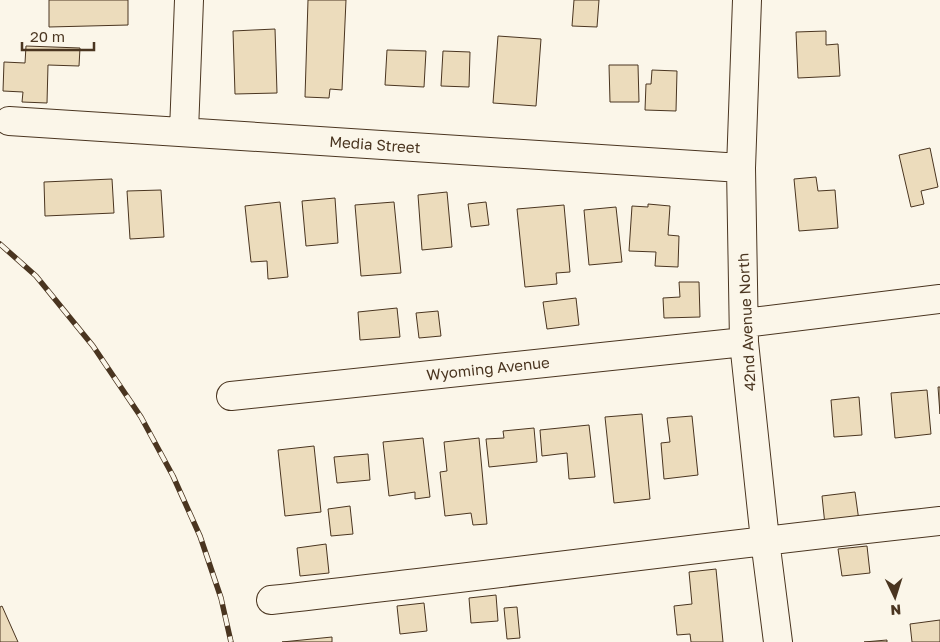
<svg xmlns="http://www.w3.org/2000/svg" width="940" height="642" font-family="'Golos Text',sans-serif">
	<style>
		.building { fill: #ecdcbc; stroke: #4a3520 }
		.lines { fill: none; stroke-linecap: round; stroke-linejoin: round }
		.minor-casing { stroke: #4a3520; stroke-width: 30 }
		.minor { stroke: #fbf6e9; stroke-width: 28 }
		.rail-casing { stroke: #4a3520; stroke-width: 5.5 }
		.rail { stroke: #fbf6e9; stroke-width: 4; stroke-dasharray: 11; stroke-linecap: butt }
		.labels { text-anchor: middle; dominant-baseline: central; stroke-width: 4; stroke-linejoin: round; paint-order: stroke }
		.street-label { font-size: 15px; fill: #4a3520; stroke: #fbf6e9 }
	</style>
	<rect width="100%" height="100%" fill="#fbf6e9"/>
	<path class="building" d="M49 0H128V25L49 27Z
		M308 0H346L342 90 330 89 329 98 305 97Z
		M574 0H599L597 27 572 26Z
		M275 29 277 93 235 94 233 31Z
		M826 31V45L838 44 840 76 798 78 796 32Z
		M498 36 541 39 536 106 493 103Z
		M26 46 80 48 79 66 48 65 47 103 22 102 23 92 3 91 4 62 25 63Z
		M387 50 426 51 424 87 385 85Z
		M443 51 470 52 469 87 441 86Z
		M609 65H638L639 102H610Z
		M652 70 677 71 676 111 645 110 646 84H651Z
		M930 148 938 187 921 191 924 204 911 207 899 155Z
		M816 177 818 191 835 190 838 228 799 231 794 179Z
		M112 179 114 213 45 216 44 182Z
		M161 190 164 237 130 239 127 191Z
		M447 192 452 247 422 250 418 195Z
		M335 198 338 243 306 246 302 201Z
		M280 202 288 277 268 279 267 261 251 262 245 206Z
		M394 202 401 273 361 276 355 205Z
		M486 202 489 225 471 227 468 204Z
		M648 204 670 206 668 235 679 236 678 267 655 266 656 252 629 251 632 206 648 207Z
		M564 205 570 272 556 273 557 284 525 287 517 209Z
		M616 207 622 262 589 265 584 210Z
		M679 282H699L700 317 664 318 663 298 680 297Z
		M576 298 579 325 547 329 543 302Z
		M397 308 400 337 360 340 358 312Z
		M438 311 441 336 419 338 416 313Z
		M938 387H940V414Z
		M927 390 931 434 895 438 891 393Z
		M859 397 862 435 834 437 831 400Z
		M642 414 650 499 614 503 605 417Z
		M692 416 698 475 664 479 661 443 670 442 667 418Z
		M589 425 595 477 569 479 567 453 542 456 540 430Z
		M534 428 537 462 489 467 486 439 504 438 503 431Z
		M423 438 430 497 415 499V492L389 496 383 442Z
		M479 438 487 524 473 525 471 513 445 516 440 472 447 471 444 442Z
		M314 446 321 512 285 516 278 450Z
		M368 454 370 480 337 483 334 457Z
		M855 492 859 521 825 525 822 496Z
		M350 506 353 534 331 536 328 509Z
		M326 544 329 573 300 576 297 548Z
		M867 546 870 573 842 576 838 549Z
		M716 569 723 642H691L690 634 677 635 674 606 692 604 689 572Z
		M496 595 498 621 471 623 469 598Z
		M424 603 427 631 400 634 397 606Z
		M2 606 18 642H0V607Z
		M517 607 520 638 507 639 504 608Z
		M940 620V642H912L910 624Z
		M332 637V642H282Z
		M887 640V642H864Z"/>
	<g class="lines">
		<defs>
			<path id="minor" d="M747 0 741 168 744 342 765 540 778 642
				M9 121 741 168
				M184 131 189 0
				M744 323 940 299
				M231 396 744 342
				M271 600C494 575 717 545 940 521"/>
		</defs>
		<use href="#minor" class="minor-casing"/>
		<use href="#minor" class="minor"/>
		<defs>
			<path id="rail" d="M0 244 36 276 93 346 141 417 173 476 200 536 221 598 231 642"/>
		</defs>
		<use href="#rail" class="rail-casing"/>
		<use href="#rail" class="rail"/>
	</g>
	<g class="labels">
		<g class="street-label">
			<text transform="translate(375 144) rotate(4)">Media Street</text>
			<text transform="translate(746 322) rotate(-93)">42nd Avenue North</text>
			<text transform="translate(488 368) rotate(-6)">Wyoming Avenue</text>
		</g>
	</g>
	<g transform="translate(895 597) rotate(176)" stroke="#fbf6e9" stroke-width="4" paint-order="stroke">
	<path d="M0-4L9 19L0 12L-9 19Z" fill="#4a3520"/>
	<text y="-8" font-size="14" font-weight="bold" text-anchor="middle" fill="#4a3520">N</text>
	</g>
	<path d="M22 42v8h72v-8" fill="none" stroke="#4a3520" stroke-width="2.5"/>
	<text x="30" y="42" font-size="15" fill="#4a3520" stroke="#fbf6e9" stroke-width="4" paint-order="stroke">20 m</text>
</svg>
